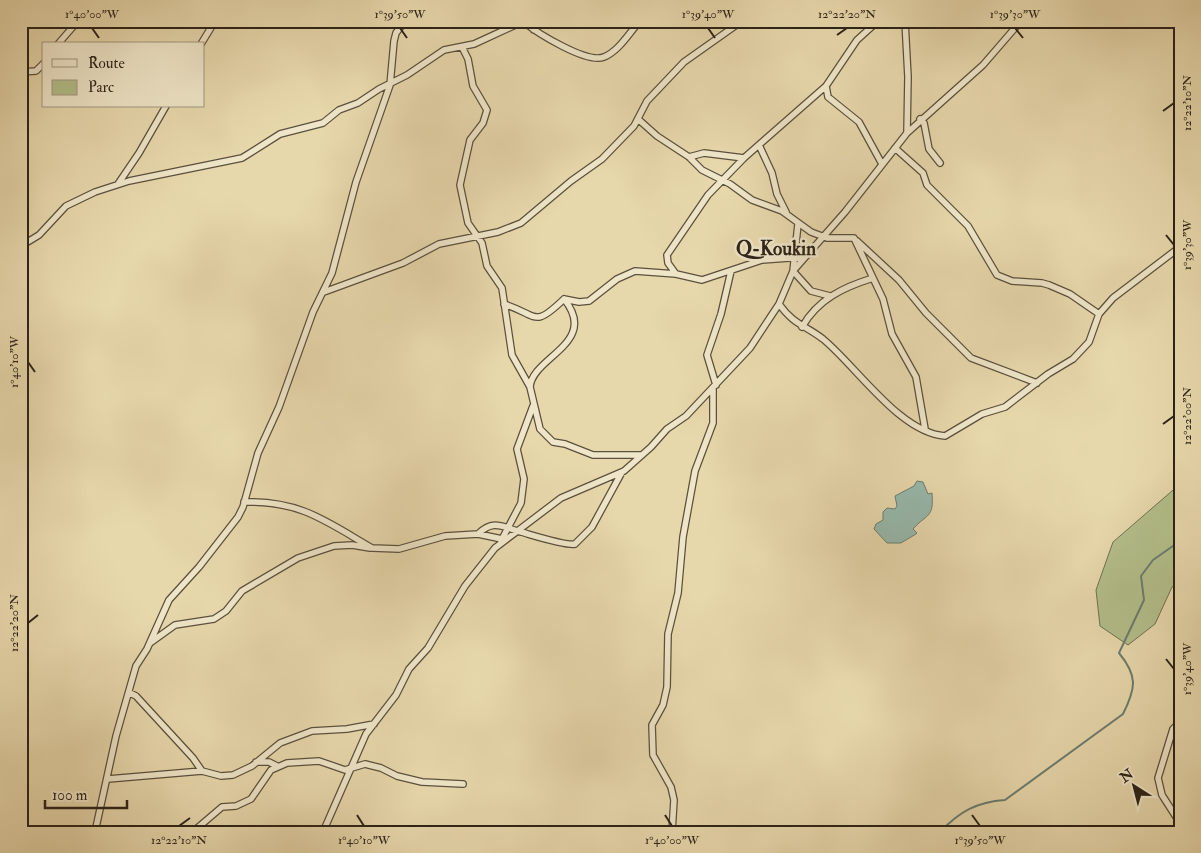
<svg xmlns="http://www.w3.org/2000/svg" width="1201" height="853" font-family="'IM FELL Double Pica',serif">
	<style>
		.green { fill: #b3bf8b; stroke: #707152 }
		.water { fill: #97b9ad; stroke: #6c7d71 }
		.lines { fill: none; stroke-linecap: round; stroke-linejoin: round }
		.stream { stroke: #6c7d71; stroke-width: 2 }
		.minor-casing { stroke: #5b503d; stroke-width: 8 }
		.minor { stroke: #efe6c9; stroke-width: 5.5 }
		.ticks { fill: none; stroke: #2c2318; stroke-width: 2 }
		.labels { text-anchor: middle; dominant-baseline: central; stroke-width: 5; stroke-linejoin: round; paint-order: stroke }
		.quarter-label { font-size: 19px; font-weight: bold; fill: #2c2318; stroke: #efe6c9 }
		.neatline { fill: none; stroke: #2c2318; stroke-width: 2 }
		.ticks-label { font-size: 12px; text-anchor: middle; fill: #2c2318 }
	</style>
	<rect width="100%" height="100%" fill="#e7d8ac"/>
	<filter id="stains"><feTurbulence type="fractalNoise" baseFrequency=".004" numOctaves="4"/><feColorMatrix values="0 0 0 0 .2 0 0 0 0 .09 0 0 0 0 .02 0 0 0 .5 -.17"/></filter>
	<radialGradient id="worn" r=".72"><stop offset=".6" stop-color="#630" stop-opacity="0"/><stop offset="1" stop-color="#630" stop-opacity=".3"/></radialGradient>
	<path class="green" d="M1180 484V580L1172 587 1155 624 1128 645 1100 626 1096 590 1113 542Z"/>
	<path class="water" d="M917 481 923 482 928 494 932 493C934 519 927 513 913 529L917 533C915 535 904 541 901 543H887L874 529 876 524 883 520V512L887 508 895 509 897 506 895 496 914 486Z"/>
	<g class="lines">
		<path class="stream" d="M940 832C960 811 977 802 1005 800L1123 714C1136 688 1138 676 1119 653L1144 600 1141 576 1153 560 1180 541"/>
		<defs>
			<path id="minor" d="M905 21 908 77 907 133
				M524 22C537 33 587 64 604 57 619 51 629 33 640 21
				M534 30 537 21
				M58 44 78 21
				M201 44 215 21
				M462 47 468 59 473 86 487 110 483 123 470 140 460 185 468 223 482 243 487 266 502 288 512 355 530 387 540 429 553 442 565 444 593 455H642
				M21 72 36 71 44 63
				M826 86 828 97 859 122 882 164
				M638 119 657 136 689 157 702 170 730 184 752 200 782 211 811 232 827 238H854L883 299 892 334 916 377 925 429
				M920 119 924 123 929 149 940 163
				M759 145 772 173 777 194 786 212
				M895 148 923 173 927 185 968 226 997 275 1012 281 1042 283 1049 285 1070 294 1099 314
				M689 157 704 153 744 158
				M118 184 139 153 166 106
				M798 224 793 271 811 291 830 296
				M857 241 899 280 926 313 971 358 1037 383
				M21 246 39 235 66 206 95 192 129 181 242 158 280 134 323 123 339 110 358 103 379 89 407 75 444 50 474 44 524 21
				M676 274 668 263 667 255 708 195 744 158 826 86 857 40 878 21
				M324 292 403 263 439 244 498 232 521 223 571 181 602 159 634 126 647 101 684 62 742 21
				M504 304C538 315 533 329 564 299L579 302 589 301 617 279 635 271 676 274 702 280 762 260 803 257
				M779 304C794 325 805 325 823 339 857 367 900 433 945 436L982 414 1005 407 1048 374 1073 359 1089 342 1099 314 1113 298 1180 247
				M802 327C818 299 844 287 873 278
				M716 385 707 355 721 314 731 271
				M530 387C532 357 600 343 564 299
				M244 502C300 500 327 522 372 548L399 549 445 536 478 534 502 539
				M478 534C494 518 504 528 521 532 532 535 566 546 575 544L592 527 622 472
				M501 541 521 503 524 479 517 449 533 406
				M150 643 175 625 214 619 226 611 242 591 298 558 334 546 352 545 370 548
				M130 693 136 696 193 758 202 771
				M1180 722 1173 729 1158 778 1162 795 1180 823
				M256 762H269L277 766
				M108 779 202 771 221 776 233 775 252 766 280 743 312 731 347 729 374 724
				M95 832 116 736 136 666 147 649 169 600 199 567 238 517 243 507 258 453 279 407 313 312 332 273 356 182 390 85 394 41 396 33 405 21
				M176 832 195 830 222 807 236 806 251 799 271 770 287 763 319 761 345 770 365 764 381 768 397 776 422 782 463 784
				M323 832 366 734 396 695 409 669 428 648 465 586 495 548 561 498 624 471 651 447 667 429 686 416 750 348 779 304 793 271 845 212 907 133 983 65 1021 21
				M672 832 674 800 671 787 653 755 652 725 663 705 667 687 668 634 678 593 683 537 695 471 713 423V389"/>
		</defs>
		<use href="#minor" class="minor-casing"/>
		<use href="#minor" class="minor"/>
	</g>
	<path class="ticks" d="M92 28 99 38M400 28 407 38M708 28 715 38M1015 28 1023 38M837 35 847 28M1163 111 1174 103M1166 235 1174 245M28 362 35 372M1163 424 1174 416M28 623 38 615M1166 659 1174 669M357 815 364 826M665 815 672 826M972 815 980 826M179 826 190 818"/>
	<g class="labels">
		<g class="quarter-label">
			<text x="776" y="249">Q-Koukin</text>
		</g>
	</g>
	<rect width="1201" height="853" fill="none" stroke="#e7d8ac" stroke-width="55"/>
	<rect x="42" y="42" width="162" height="65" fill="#efe6c9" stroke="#a19882"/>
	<rect x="52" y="59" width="25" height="8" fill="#efe6c9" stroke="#a19882"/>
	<text x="88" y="68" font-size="15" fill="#2c2318">Route</text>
	<rect x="52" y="80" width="25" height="15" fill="#b3bf8b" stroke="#a19882"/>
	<text x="88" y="92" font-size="15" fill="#2c2318">Parc</text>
	<g transform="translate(1134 786) rotate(324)" stroke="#efe6c9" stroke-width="4" paint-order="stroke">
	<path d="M0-4L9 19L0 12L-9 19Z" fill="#2c2318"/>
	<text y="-8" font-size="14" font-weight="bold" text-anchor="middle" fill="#2c2318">N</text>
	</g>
	<path d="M45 800v8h82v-8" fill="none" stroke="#2c2318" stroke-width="2.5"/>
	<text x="52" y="800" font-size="15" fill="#2c2318" stroke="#efe6c9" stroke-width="4" paint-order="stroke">100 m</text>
	<rect x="28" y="28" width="1146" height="798" class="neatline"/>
	<g class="ticks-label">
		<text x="92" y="18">1°40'00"W</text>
		<text x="400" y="18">1°39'50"W</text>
		<text x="708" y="18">1°39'40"W</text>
		<text x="847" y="18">12°22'20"N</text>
		<text x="1015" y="18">1°39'30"W</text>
		<text transform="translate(1187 103) rotate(-90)" y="4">12°22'10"N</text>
		<text transform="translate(1187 245) rotate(-90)" y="4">1°39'30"W</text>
		<text transform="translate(14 362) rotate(-90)" y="4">1°40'10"W</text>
		<text transform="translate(1187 416) rotate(-90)" y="4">12°22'00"N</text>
		<text transform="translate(14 623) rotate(-90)" y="4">12°22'20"N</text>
		<text transform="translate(1187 669) rotate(-90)" y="4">1°39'40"W</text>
		<text x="179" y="844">12°22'10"N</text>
		<text x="364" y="844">1°40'10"W</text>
		<text x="672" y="844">1°40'00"W</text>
		<text x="980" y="844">1°39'50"W</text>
	</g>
	<rect width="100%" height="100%" filter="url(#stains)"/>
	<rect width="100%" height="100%" fill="url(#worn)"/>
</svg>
